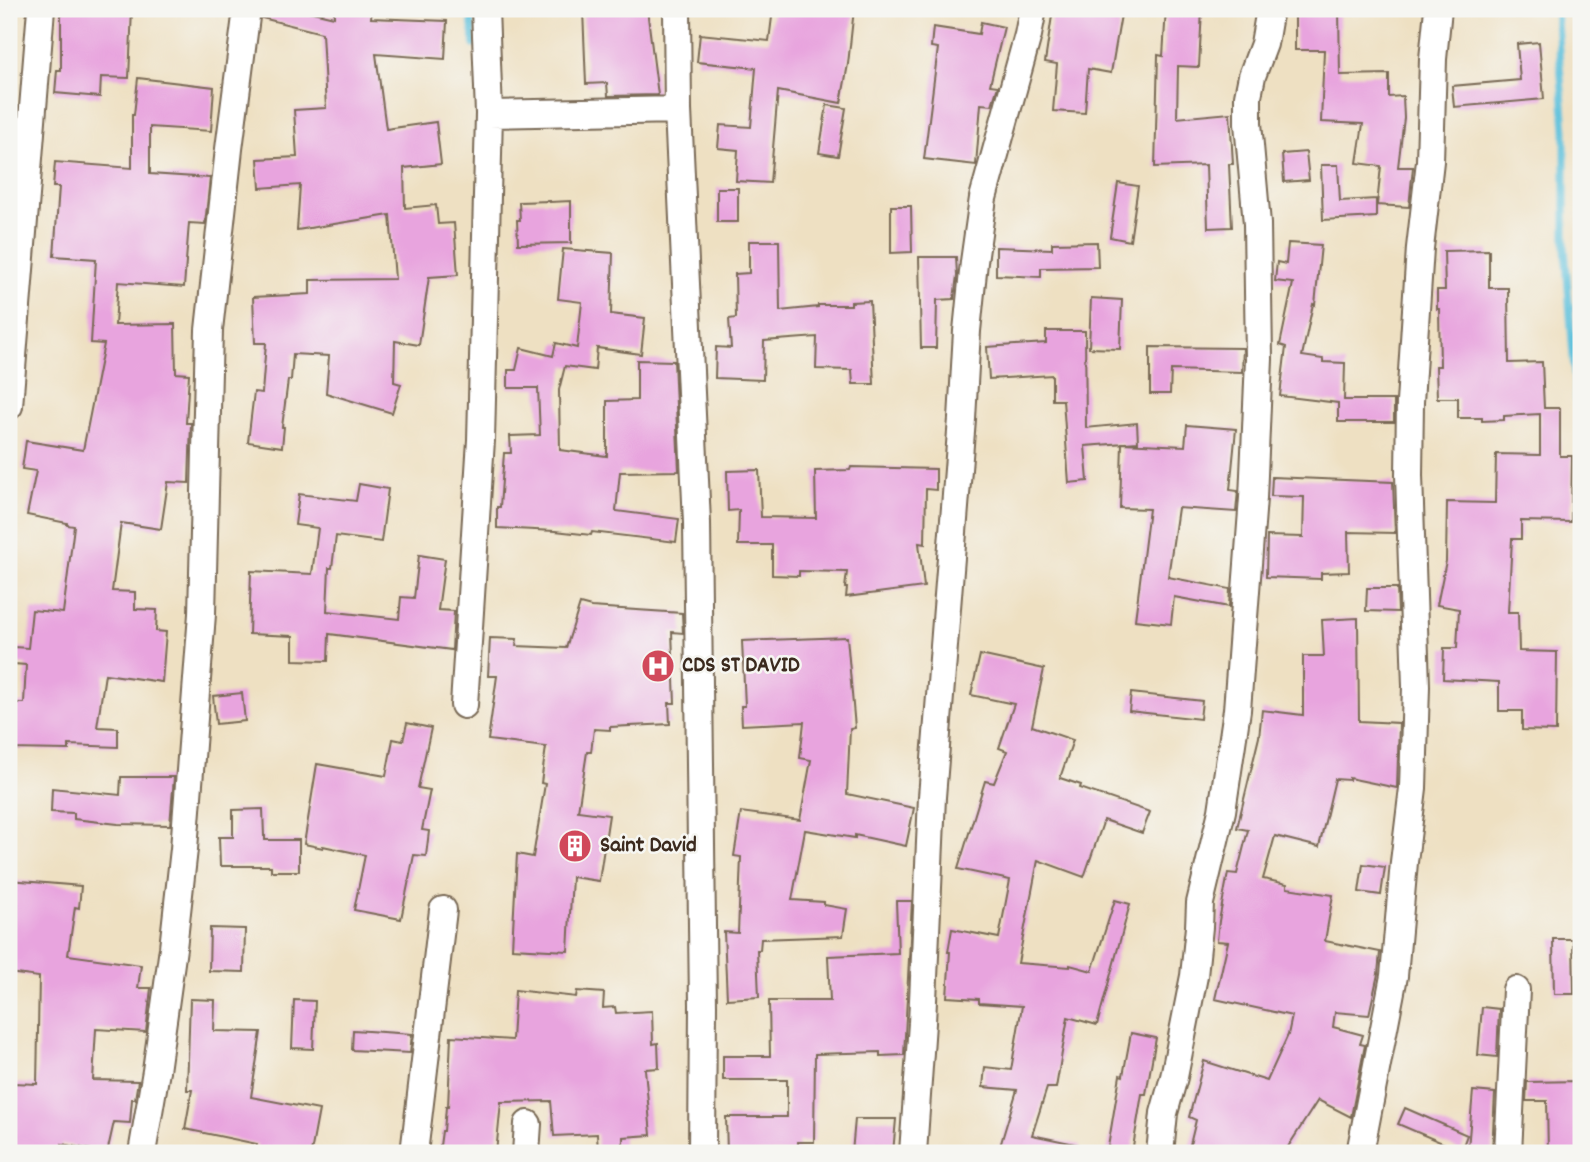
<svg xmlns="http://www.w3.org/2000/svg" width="1590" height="1162" font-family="Dekko,sans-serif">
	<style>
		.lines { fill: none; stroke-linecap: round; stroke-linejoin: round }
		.stream { stroke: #5ec1dc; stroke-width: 7 }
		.building { fill: #e8a4de }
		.minor-casing { stroke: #7a6a57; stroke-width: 30 }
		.minor { stroke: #fff; stroke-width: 26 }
		.labels { text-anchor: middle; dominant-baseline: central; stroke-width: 5; stroke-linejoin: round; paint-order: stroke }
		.poi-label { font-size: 23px; font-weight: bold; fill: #3b2a1e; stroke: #f6f6f2; text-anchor: start }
	</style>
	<rect width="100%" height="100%" fill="#f6f6f2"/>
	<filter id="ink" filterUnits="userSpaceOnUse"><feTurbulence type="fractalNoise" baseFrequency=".0143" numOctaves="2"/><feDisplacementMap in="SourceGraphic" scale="14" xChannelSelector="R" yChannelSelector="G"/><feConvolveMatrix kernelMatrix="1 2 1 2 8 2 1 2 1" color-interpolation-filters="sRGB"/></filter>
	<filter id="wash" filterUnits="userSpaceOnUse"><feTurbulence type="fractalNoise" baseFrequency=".00686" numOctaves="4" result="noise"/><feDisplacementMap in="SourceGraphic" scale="28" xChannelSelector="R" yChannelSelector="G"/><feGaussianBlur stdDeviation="1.57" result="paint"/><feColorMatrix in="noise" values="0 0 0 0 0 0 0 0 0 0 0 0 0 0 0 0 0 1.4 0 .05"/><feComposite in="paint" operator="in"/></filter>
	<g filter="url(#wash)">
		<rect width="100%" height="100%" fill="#eee0c2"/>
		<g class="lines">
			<path class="stream" d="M470 9 474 45
				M1556 9 1565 131V248L1575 384 1581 445"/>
		</g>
		<g id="blocks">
			<path class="building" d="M61 9H132L129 78 101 77 100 97 55 93 57 70H61Z
				M262 9H300L334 17V9H372L371 18 447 21 445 59 376 54 386 129 436 122 441 164 404 168 405 208 436 205 438 224 454 223 458 275 429 277 419 345 395 341 394 382 401 384 392 413 326 393 329 356 293 354 291 380H288L282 427H284L282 447 248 442 254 392 262 393 266 343H255L253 297 310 294V280L395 279 390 215 297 230 300 185 260 188 258 159 297 157 294 110 326 108 322 33 262 18Z
				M614 9H647L658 95 608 96 607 83 586 84 583 10Z
				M773 9H796L835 13 836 9H854L848 64 841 103 778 91 770 183 736 181 738 150 718 148 720 125 751 127 756 68 697 62 700 34 769 41Z
				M1053 9H1122L1111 73 1088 69 1085 113 1053 111 1057 64 1045 62Z
				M1166 9H1202L1199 67 1178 66 1177 118 1230 113 1233 164H1229L1232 227 1208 228 1206 165 1155 167 1158 55 1163 56Z
				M1295 9H1339L1340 75 1389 74V97L1403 96 1404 118 1398 167H1413L1409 207 1377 205 1381 166 1357 163 1363 124 1321 122 1324 50H1295Z
				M981 22 1004 27 990 85 998 86 992 105 981 104 976 165 924 159 938 48 931 47 933 27 979 34Z
				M1539 42 1544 99 1454 107 1452 86 1520 80 1517 44Z
				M138 78 214 87 211 131 150 127V174L210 178 205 224 189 223 184 287 118 282 115 325 175 324 176 373 189 374 186 423H191L189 483 168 482 161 529 121 523 112 591 135 592V609L157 610 156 631 166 632 162 682 105 674 97 727 118 728V747L69 745V750L9 749V703H24L26 665 14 664V647L28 648 32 610 63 613 74 526 67 525V523L27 515 36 471 22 469 26 441 83 450 104 344 91 343 96 259 54 256 59 187H53L55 162 132 168V115H134Z
				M827 105 846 108 838 156 819 153Z
				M1306 152 1309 180 1284 182 1282 154Z
				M1321 165H1338L1340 201 1376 199V217L1323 220Z
				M1118 183 1138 186 1130 241 1110 237Z
				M717 188H738V222H717Z
				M550 201V202L571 201V243L518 244 517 220H520L519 202Z
				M891 206H911L912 252 891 253Z
				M749 241H779L780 311 818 307V305H851V302L870 301 874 384H853L852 370 816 369 817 337 764 341 763 380 715 378 716 347 731 348 729 319 736 318 735 274 749 273Z
				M1097 242 1098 267 1041 268V277L996 275V247L1052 249V243Z
				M1288 243 1321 245 1315 305 1313 304 1302 356 1323 359V362L1345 363 1344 400H1394V422H1338V403L1280 396 1286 347 1280 345 1293 283 1275 281 1277 262 1286 264Z
				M563 249 613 253 611 314 645 318 641 354 597 348 595 370 565 366 559 390 560 450 607 456V401L637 400V360L674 361 679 471 620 472 616 511 679 519 676 542 592 532 591 535 555 531 497 528V507H500L504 453H511L510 436 540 435 538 388H508V370H516L521 348 553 356 556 343 577 348 582 302 558 299Z
				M1489 250V288H1508L1509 363 1542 362 1544 408H1560V456H1572L1571 522 1521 521V539H1512L1508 612H1518L1519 651 1557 652 1556 731 1522 730V711H1499V682L1443 679 1444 648H1457L1459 609 1437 605 1446 561 1447 502 1495 503 1496 454 1540 455V414L1504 416V420L1482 421V418H1458V398H1437L1436 366H1440L1439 309H1437V290H1445L1444 251Z
				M919 257H956L957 275 954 299 937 300 936 348H921Z
				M1091 298 1122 300 1120 349 1089 348Z
				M1046 331H1085L1086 428 1137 423 1138 442 1085 446 1088 481 1069 483 1063 400H1052V375L989 379 987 347 1046 343Z
				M1150 347 1243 348 1242 372 1171 370 1170 394H1150Z
				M1187 425 1236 429 1230 490 1238 491 1236 512 1178 508 1168 577 1230 589 1229 607 1174 597 1171 624 1135 620 1149 509 1120 508 1122 443 1185 446Z
				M851 467 936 469V490L926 489 925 544 919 543 924 587 846 597 847 588H845L847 572 799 571V576L772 575V545H738L739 510 728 511 727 471 759 470 761 517 816 518 815 471 850 470Z
				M1272 477 1393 482 1395 533 1348 532 1349 572 1321 573V579L1266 577 1267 536 1303 537 1304 497 1271 496Z
				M359 484 388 489 381 542 336 536 332 568H329L327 611 399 619 401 597 414 598 419 555 445 559 438 610 454 611 452 650 329 634 328 661 293 660V636L249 634 251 571 312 574 318 528 295 525 299 494 356 501Z
				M1367 588H1397L1398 612 1366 611Z
				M580 604 591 607 682 613 683 633 672 632 675 703H669L670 724 610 727V730L594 729 591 752H587L578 811 609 815 599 881 572 877 568 951 512 948 517 854 533 857 545 784 541 783 546 747 488 740 497 676H488L490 638 517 639 516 646 566 648Z
				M1358 618 1359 721 1399 723 1397 788 1349 778V780L1335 779 1319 847 1275 836 1263 879 1287 884V888L1333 895 1325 941 1380 952 1378 974 1369 1015 1335 1012 1333 1027 1363 1035 1360 1044 1365 1045 1351 1117 1318 1100 1284 1153H1188L1196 1120 1189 1117 1204 1061 1267 1081 1288 1035 1292 1016 1215 999 1228 942 1217 941 1219 921 1228 873 1237 874 1248 830 1237 828 1259 737 1262 710 1303 715V656H1324L1322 620Z
				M847 637 855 728 850 729 847 794 914 808 906 846 855 835V838L805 830 792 900 824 902V905L847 909 843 936 761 939 760 950H757L759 997 727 999 724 932 738 933 741 857 734 856 741 812 800 820 811 760 800 758 804 722 742 725 741 706H745L742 641Z
				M980 655 1044 669 1032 726 1073 740 1060 778 1081 785 1080 788 1150 812 1142 833 1104 820 1084 877 1038 860 1018 963 1070 967V965L1092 971 1115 900 1130 904 1097 1025 1068 1017 1056 1088H1047L1032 1135 1080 1145 1079 1153H998L1017 1090 983 1087 985 1067 1011 1070 1022 1006 979 1003V999L947 997 950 952H948L952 929 999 938 1010 880 958 869 985 781 994 783 1007 751 999 748 1014 704 971 695Z
				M242 693 245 721 216 724 213 696Z
				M1131 693 1202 701 1200 719 1129 711Z
				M407 723 431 728 418 788 430 790 422 830 429 831 426 856 414 855 401 919 354 910 365 855 323 846V848L304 844 317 764 386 776 393 739 403 741Z
				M121 777H174L170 825 118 824 74 819V813L51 812 52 788 120 795Z
				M263 809 264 836H265V840H299V871H271V866H220L219 837H233V810Z
				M1363 864 1385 867 1381 895 1359 892Z
				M9 880 81 886 79 908 75 907 68 955 141 965 138 988H151L146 1032 96 1029 93 1080 138 1081 135 1099H132L130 1123 114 1122 107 1153 62 1144 60 1153H10L13 1083 37 1084 39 977 9 973Z
				M896 901H912L904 1055 880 1056V1052L815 1054 814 1142H798V1153H727L726 1117H787V1080H723V1056H770L769 1001H830L828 956 898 953Z
				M210 928 245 929 244 972 209 971Z
				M1553 939H1573L1574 994H1554Z
				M515 990 576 997 577 991 604 993 603 1008 615 1007 616 1013 652 1011 653 1044 658 1043 659 1068 645 1069 651 1135 623 1137V1153H598L597 1134 554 1136 551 1101 501 1102 496 1153H439L442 1131H444L446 1107H448L451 1036 512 1040Z
				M190 999 215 1000 214 1031 261 1032 251 1097 319 1110 311 1153H256L257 1144 185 1129 192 1090H187Z
				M294 1000 315 1001 313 1049 292 1048Z
				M1482 1007 1499 1009 1497 1057 1478 1055Z
				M353 1030 412 1034 410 1053 352 1050Z
				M1131 1033 1156 1038 1146 1094H1142L1132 1153H1107L1120 1075 1123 1076Z
				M1581 1081V1153H1548L1547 1101H1526L1527 1082Z
				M1473 1091 1495 1093 1492 1151 1468 1149Z
				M1405 1108 1467 1135 1461 1151 1398 1124Z
				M855 1119H896L893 1153H852Z"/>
		</g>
	</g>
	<g filter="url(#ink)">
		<use href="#blocks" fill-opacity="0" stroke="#7a6a57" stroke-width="2"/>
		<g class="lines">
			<defs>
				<path id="minor" d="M677 9 678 110 697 523 703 1005 702 1153
					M489 114 678 110
					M9 406 41 9
					M464 705 481 440 489 114 485 9
					M142 1153 156 1071 173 948 184 849 202 614 209 330 229 149 247 9
					M414 1153 443 910
					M526 1153 528 1124
					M913 1153 922 1023 932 797 962 419 967 331 974 262 983 198 1028 35 1033 9
					M1160 1153 1164 1113 1174 1077 1194 976 1199 927 1200 903 1222 811 1237 710 1253 498 1259 359 1257 224 1248 123V96L1252 76 1264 44 1270 9
					M1360 1153 1394 976 1404 862 1413 788 1416 686 1409 475 1410 402 1420 248 1430 161 1433 59 1438 9
					M1508 1153 1516 990"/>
			</defs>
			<use href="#minor" class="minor-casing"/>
			<use href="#minor" class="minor"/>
		</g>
	</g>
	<defs>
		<symbol id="hospital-disc" viewBox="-11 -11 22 22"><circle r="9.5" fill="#d1495b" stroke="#f6f6f2"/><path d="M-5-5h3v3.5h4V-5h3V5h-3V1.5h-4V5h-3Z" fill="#fff"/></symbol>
		<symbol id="building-disc" viewBox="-11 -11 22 22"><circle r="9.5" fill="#d1495b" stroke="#f6f6f2"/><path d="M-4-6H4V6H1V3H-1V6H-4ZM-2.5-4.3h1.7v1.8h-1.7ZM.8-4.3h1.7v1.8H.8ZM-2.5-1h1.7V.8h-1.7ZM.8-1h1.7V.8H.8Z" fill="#fff"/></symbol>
	</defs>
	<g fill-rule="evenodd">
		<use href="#hospital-disc" x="639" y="647" width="38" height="38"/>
		<use href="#building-disc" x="556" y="827" width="38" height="38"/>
	</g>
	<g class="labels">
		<g class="poi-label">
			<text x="682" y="666">CDS ST DAVID</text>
			<text x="600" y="846">Saint David</text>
		</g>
	</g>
	<rect width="1590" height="1162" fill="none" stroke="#f6f6f2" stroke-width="35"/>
</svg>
